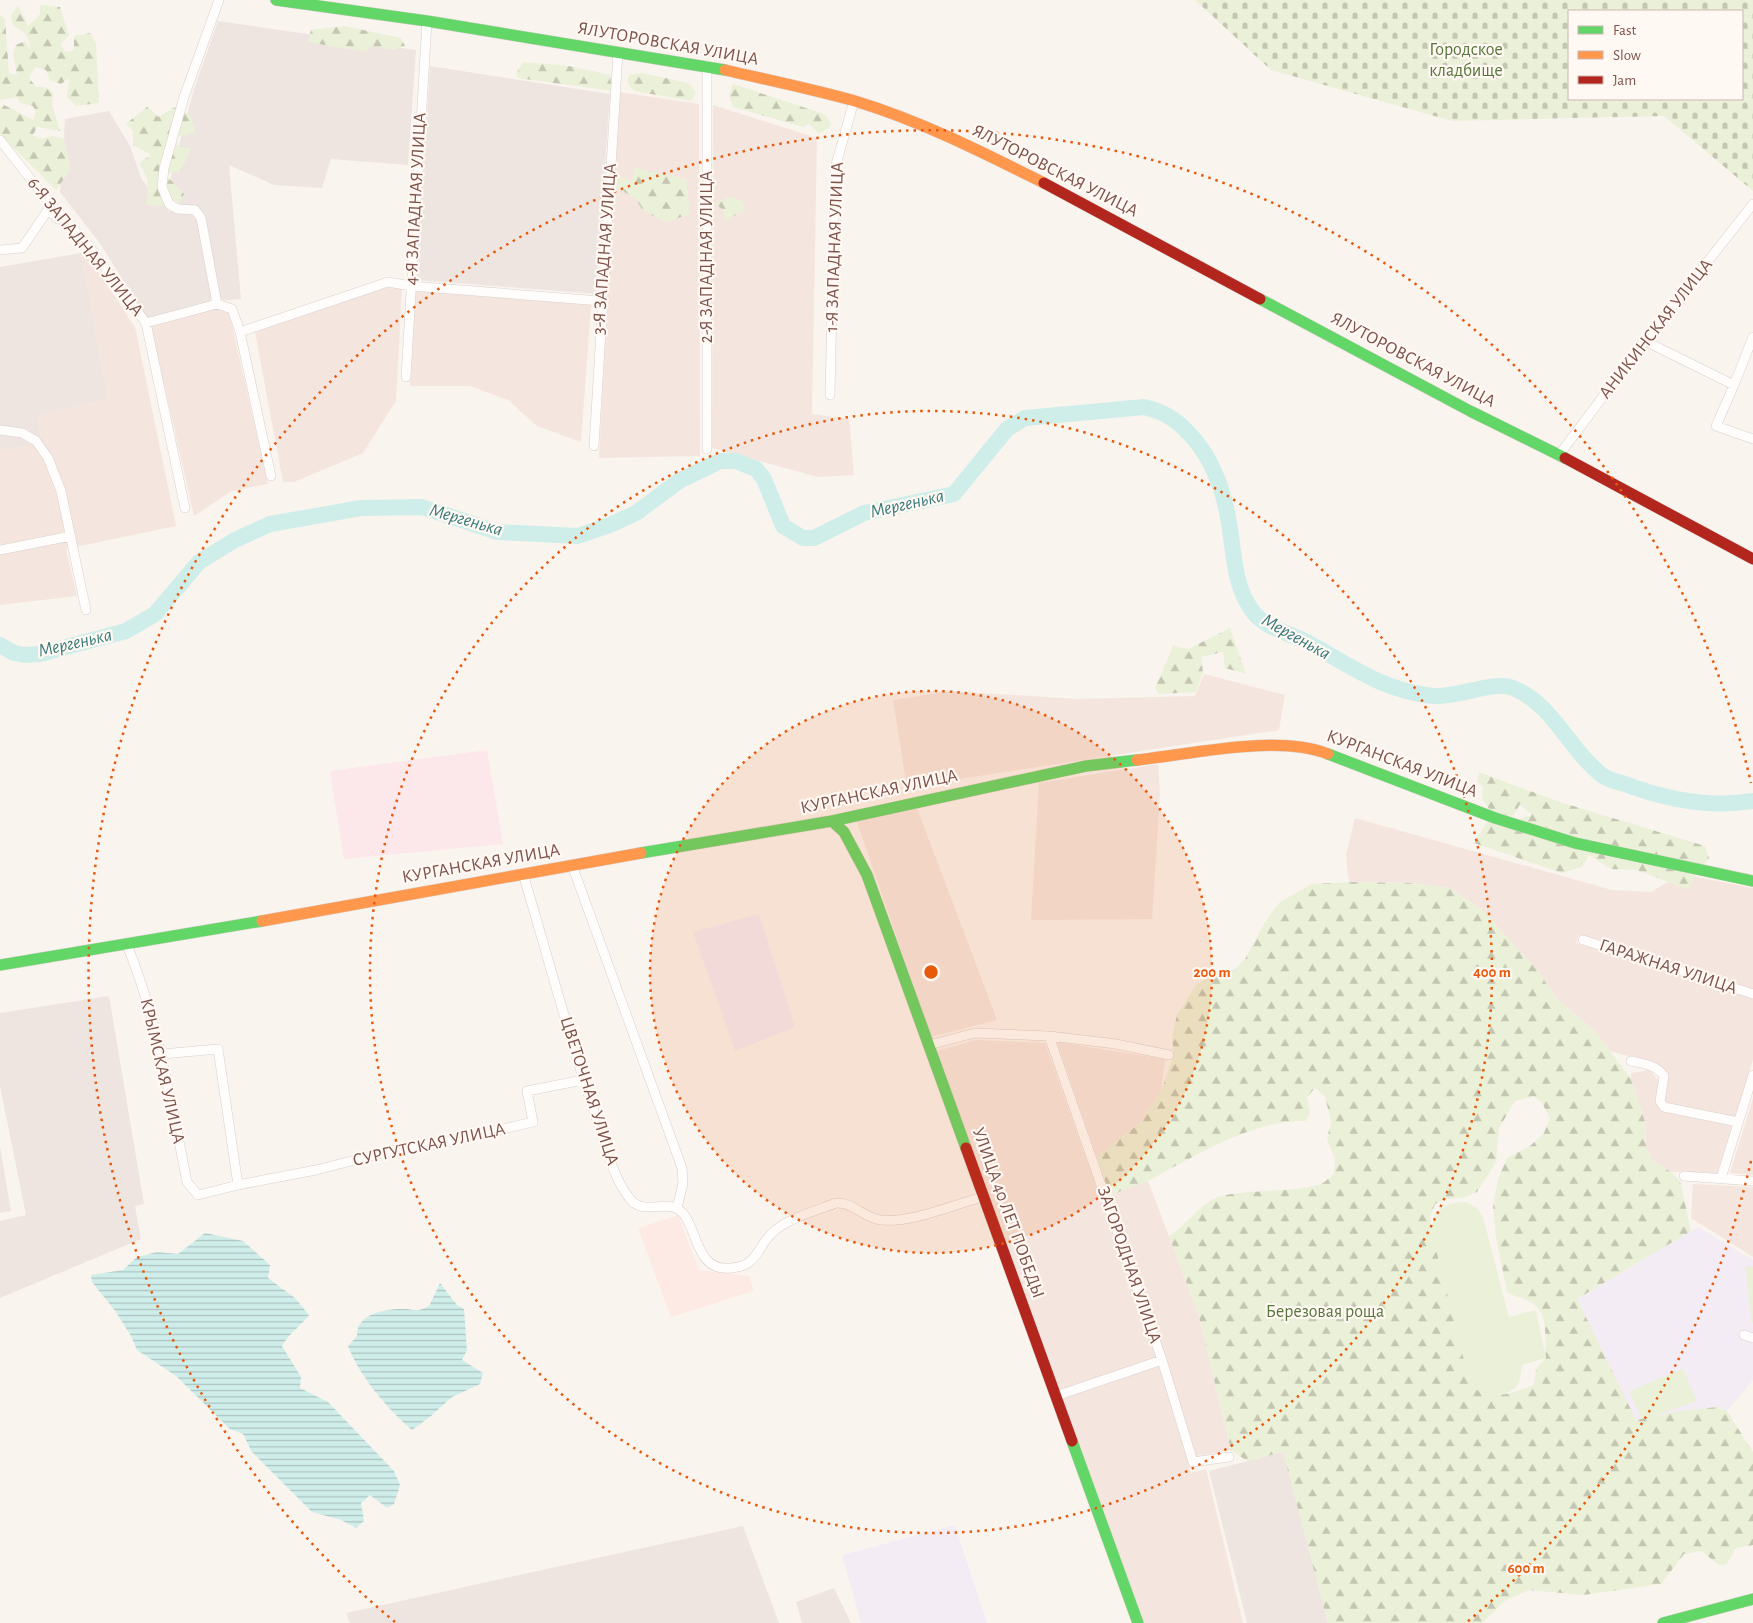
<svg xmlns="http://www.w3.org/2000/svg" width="1753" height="1623" font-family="'Alegreya Sans',sans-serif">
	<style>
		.residential { fill: #f4e6de }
		.commercial { fill: #fdeae5 }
		.industrial { fill: #eee5e0 }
		.education { fill: #f4ecf5 }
		.medical { fill: #fce7ea }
		.grass { fill: #ebf1d8 }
		.forest { fill: url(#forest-firs); fill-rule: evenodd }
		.cemetery { fill: url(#cemetery-stones); fill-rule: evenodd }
		.water { fill: url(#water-rules) }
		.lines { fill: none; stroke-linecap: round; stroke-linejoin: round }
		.river { stroke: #cfeeea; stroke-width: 16 }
		.street-casing { stroke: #d9cfcb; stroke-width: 10 }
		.fast-casing { stroke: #dbd0cc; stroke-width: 12 }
		.slow-casing { stroke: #dbd0cc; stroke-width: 12 }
		.jam-casing { stroke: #dbd0cc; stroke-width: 12 }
		.street { stroke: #fefdfc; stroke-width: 9 }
		.fast { stroke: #63d668; stroke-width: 11 }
		.slow { stroke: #ff974d; stroke-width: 11 }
		.jam { stroke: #b3261e; stroke-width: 11 }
		.ring { fill: none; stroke: #e8590c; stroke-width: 2.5; stroke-dasharray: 2.5 5 }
		.labels { text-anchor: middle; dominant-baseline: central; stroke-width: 4.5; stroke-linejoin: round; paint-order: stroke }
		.street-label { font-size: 18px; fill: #7d534a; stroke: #fff8f3 }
		.park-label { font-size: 18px; fill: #57773b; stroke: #fff8f3 }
		.water-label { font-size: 19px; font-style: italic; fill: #387b7b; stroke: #fff8f3 }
		.centre { fill: #e8590c; stroke: #fff8f3; stroke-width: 2.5 }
		.ring-label { font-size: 15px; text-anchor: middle; font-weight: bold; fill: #e8590c; stroke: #fff8f3; stroke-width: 4.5; stroke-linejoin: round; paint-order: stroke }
	</style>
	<defs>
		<pattern id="forest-firs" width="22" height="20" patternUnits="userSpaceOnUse" patternTransform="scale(1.25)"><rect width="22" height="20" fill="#ebf1d8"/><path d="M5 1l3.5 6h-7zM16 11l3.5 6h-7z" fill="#c4c6b1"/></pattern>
		<pattern id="cemetery-stones" width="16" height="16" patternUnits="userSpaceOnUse" patternTransform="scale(1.25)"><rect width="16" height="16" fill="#ebf1d8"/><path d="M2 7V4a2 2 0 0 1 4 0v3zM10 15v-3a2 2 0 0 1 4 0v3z" fill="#c4c6b1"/></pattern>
		<pattern id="water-rules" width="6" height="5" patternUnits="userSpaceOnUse" patternTransform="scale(1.25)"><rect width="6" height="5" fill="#cfeeea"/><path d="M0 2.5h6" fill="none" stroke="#adc3c0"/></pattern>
	</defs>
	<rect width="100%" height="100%" fill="#faf4ee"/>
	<path class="residential" d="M619 92 699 104 700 456 599 458Z
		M713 105 817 138 812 414 849 419 854 475 818 477 712 448Z
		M81 253H86L135 327 176 526 66 549 77 596 0 605V450L42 444 37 415 108 399Z
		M387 287 402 289 396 401 363 453 294 482H283L255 332Z
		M415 291 591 305 581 442 537 426 508 400 470 386H410Z
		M218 308 229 312 268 484 232 491 194 516 151 326Z
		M1204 674 1285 695 1279 730 907 787 893 700 952 691 1078 699 1195 696Z
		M1158 764 1160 794 1152 919 1031 920 1039 783Z
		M915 803 997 1020 931 1037 856 819Z
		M1355 818 1612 890 1651 892 1681 874 1753 888V991L1579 935 1576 943 1753 999V1060L1735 1117 1674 1108 1663 1101 1668 1074 1665 1069 1654 1063 1610 1051 1595 1031 1559 1001 1536 969 1480 908 1449 888 1410 883 1349 882 1346 855Z
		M976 1040 1045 1043 1156 1357 1060 1391 937 1051Z
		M1057 1042 1165 1059 1161 1091 1142 1121 1097 1157Z
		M1649 1070 1660 1082 1657 1103 1660 1111 1732 1126 1717 1173 1671 1172 1655 1162 1646 1148 1645 1122 1631 1079V1073Z
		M1753 1098V1175L1730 1173Z
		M1148 1181 1198 1313 1231 1450 1196 1456 1110 1195Z
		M1693 1184 1753 1187V1257L1691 1218Z
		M1159 1366 1191 1473 1206 1469 1243 1623H1144L1063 1399Z"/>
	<path class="commercial" d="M678 1215 699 1270 749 1276 754 1291 671 1317 638 1228Z"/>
	<path class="industrial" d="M218 21 416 50 408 165 331 159 322 188 274 185 229 165 241 299 218 301 204 217 172 204 171 176 194 89Z
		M430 66 610 94 596 294 417 280Z
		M109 111 130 146 142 180 169 211 193 212 200 220 213 301 147 318 99 242 60 192 65 119Z
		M81 253 108 399 37 415 42 444 0 450V267Z
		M109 996 144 1204 135 1206 141 1239 0 1298V1221L26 1215 0 1086V1013Z
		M0 1146 11 1211 0 1213Z
		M1283 1452 1288 1467 1328 1623H1247L1209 1471Z
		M743 1526 779 1623H350L346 1613Z
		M834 1588 851 1623H802L796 1602Z"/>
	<path class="education" d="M759 914 795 1027 735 1051 693 932Z
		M1698 1227 1753 1260V1380L1727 1411 1638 1425 1577 1299Z
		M955 1525 987 1623H861L842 1555Z"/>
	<path class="medical" d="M487 750 503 844 344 859 330 771Z"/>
	<path class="grass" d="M1465 1202 1477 1208 1483 1217 1509 1317 1536 1310 1546 1358 1522 1365C1521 1372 1521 1382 1515 1388 1506 1396 1486 1398 1477 1390 1473 1387 1471 1380 1468 1376L1431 1230C1435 1208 1444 1203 1465 1202Z
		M1753 1266V1323H1752L1745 1267Z
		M1683 1369 1697 1401 1642 1420 1629 1391Z"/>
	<path class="forest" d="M18 5 28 26 40 14V5L60 7 69 35 60 45 66 52 74 50V36L90 33 96 43 99 103 76 106 67 97 69 78 61 84 50 80 46 70 35 67 29 78 36 87H45L53 92 52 105 60 131 37 127 33 135 39 139 53 136 64 139 71 169 56 190 0 134V108L4 105 33 120 36 112 33 106 20 103 17 97 0 100V15L5 19 9 73 17 75 13 53 16 45 25 41 30 49C30 37 24 31 13 26L11 16Z
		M344 26 401 38 405 46 393 50 372 46 366 52 308 42 311 30Z
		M523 62 569 66 610 75 612 91 518 78 517 72Z
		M642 73 688 83 696 92 691 101 634 91 627 82 629 75Z
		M733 84 824 114 832 125 819 134 809 124 803 127 733 107 729 96Z
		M148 106 158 117 177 106 191 117 195 132 177 137V145L191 149 181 171 165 174 184 194 177 207 146 205 148 180 139 163 151 155 133 145V131L126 124Z
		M635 168 686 179 690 213 667 223 643 211 636 199 614 186 619 176 632 181Z
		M731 196 742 201 745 210 725 221 724 211 715 203Z
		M1230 628 1246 674 1225 668 1223 652 1201 657 1203 672 1196 692 1159 694 1155 688 1173 646 1188 649Z
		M1479 772 1560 802 1705 846 1709 858 1697 872 1689 890 1637 870 1611 869 1589 855 1582 867 1562 873 1474 843 1489 819 1501 824 1532 815 1520 804 1514 815 1495 818 1482 798 1483 787 1477 781Z
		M1349 882 1410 883 1449 888 1480 908 1536 969 1559 1001 1595 1031 1631 1079 1645 1122 1646 1148 1655 1162 1671 1172 1680 1181 1691 1231 1577 1299 1636 1420 1680 1411 1717 1407 1727 1411 1753 1452V1545L1736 1548 1727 1564 1719 1565 1701 1551 1684 1554 1661 1584 1583 1595 1529 1590 1505 1601 1482 1623H1328L1283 1452 1247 1461 1231 1450 1198 1313 1169 1236C1187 1226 1201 1201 1221 1196 1251 1189 1287 1193 1318 1185 1323 1184 1329 1178 1334 1174L1335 1159 1327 1139 1331 1122 1325 1096 1315 1088 1307 1097 1310 1113 1306 1121C1255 1119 1195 1156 1150 1180 1137 1186 1123 1190 1110 1195L1097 1157 1142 1121 1161 1091 1174 1055 1172 1037 1177 1015 1196 985 1210 976 1229 975 1245 959 1265 922 1280 902 1312 884ZM1534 1096 1542 1103 1550 1118 1544 1133 1530 1146 1507 1158 1498 1179 1493 1205 1496 1237 1507 1292C1514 1297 1522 1297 1529 1301 1550 1312 1544 1336 1546 1358L1536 1369 1534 1385C1519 1391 1491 1402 1477 1390 1473 1386 1471 1380 1468 1376L1431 1230 1430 1217 1435 1204 1446 1199 1463 1198 1477 1192 1496 1162 1499 1128 1515 1101Z"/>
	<path class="cemetery" d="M1195 0H1753V191L1664 116 1452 121 1271 70ZM1569 11H1742V99H1569Z"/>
	<path class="water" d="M205 1233 243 1241 270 1265 268 1278 295 1298 309 1315C300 1327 289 1333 282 1346L301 1377 300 1388 328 1402 394 1471 400 1485 394 1504 387 1508 370 1495 361 1503 364 1521 356 1528 341 1520 312 1512 252 1452 243 1434 230 1429 176 1376 137 1350 131 1336 116 1312 92 1282 91 1275 123 1270 137 1257 157 1252 178 1254Z
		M440 1283 457 1305 464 1309 467 1350 462 1360 483 1373 480 1384 452 1397 431 1416 412 1430C389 1411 358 1374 348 1346L357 1336C356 1313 387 1308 406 1309 410 1309 415 1311 418 1310 422 1310 426 1307 429 1306Z"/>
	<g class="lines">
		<path class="river" d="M0 645 14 653 24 655 40 654 126 631 155 614 199 562 235 540 270 524 361 508 422 507 497 532 578 536 610 525 636 513 679 481 720 461H736L756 469 764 479 783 526 803 538H814L864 513 954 494 1007 429 1025 418 1144 407C1166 412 1180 422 1194 439 1217 466 1227 502 1231 537 1235 564 1236 590 1254 613 1267 629 1290 633 1307 642 1351 666 1381 690 1433 696 1458 698 1494 680 1513 688 1547 702 1562 734 1585 759 1590 764 1596 771 1603 776 1609 780 1618 782 1625 784 1667 800 1709 808 1753 801"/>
		<defs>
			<path id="street" d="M219 0 184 97 164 168 162 187 169 204 178 209 195 210 201 218 217 304 232 309 240 332 271 476
				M0 140 43 195 89 246 146 323 185 508
				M0 250 22 248 48 210 58 219
				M146 323 217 304
				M240 332 388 282 411 286 601 301
				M1645 341 1734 385 1716 426 1753 439
				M406 377 427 21
				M1734 385 1753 337
				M830 395 835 168 854 101
				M0 430 22 433 36 441 48 458 61 491 86 610
				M594 446 618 52
				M707 449V66
				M1559 455 1645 341 1753 204
				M0 550 71 536
				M572 865 682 1168 683 1183 677 1208
				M523 874C548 956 569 1039 597 1120 606 1146 613 1179 631 1200 645 1217 672 1195 685 1216 698 1235 698 1272 731 1268 757 1266 756 1250 771 1234 787 1218 816 1211 836 1203 854 1202 863 1218 881 1220 912 1223 952 1205 983 1197
				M1583 940 1753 994
				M127 945C158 1021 171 1102 187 1182L198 1195 238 1185 218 1049 162 1054
				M1049 1036 1162 1360 1193 1462 1229 1457
				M929 1045 975 1033 1049 1036 1116 1044 1169 1055
				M1631 1061C1644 1064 1656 1065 1664 1076L1660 1101 1664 1107 1738 1122
				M1684 1176 1753 1181
				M1721 1178 1753 1075
				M238 1185 316 1170 410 1146 439 1144 533 1122 527 1091 583 1080
				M1744 1335 1753 1338
				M1056 1396 1162 1360"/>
			<path id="fast" d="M276 0 427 21 725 70
				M1260 299 1470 411 1565 458
				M1328 754 1495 818 1575 843 1753 881
				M832 821 844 832 867 875 966 1148
				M641 853 832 821 1086 766 1137 760
				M0 965 262 921
				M1072 1441 1138 1623
				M1663 1623 1753 1599"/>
			<path id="slow" d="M725 70C768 80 812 89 855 101 921 121 982 152 1044 183
				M1137 760C1192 754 1277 734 1328 754
				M262 921 641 853"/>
			<path id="jam" d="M1044 183 1260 299
				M1565 458 1753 559
				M966 1148 1072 1441"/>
		</defs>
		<use href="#street" class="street-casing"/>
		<use href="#fast" class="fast-casing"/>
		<use href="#slow" class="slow-casing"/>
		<use href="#jam" class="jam-casing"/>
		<use href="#street" class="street"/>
		<use href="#fast" class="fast"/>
		<use href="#slow" class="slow"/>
		<use href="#jam" class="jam"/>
	</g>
	<circle cx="931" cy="972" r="281" fill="#e8590c" fill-opacity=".12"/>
	<g class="ring">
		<circle cx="931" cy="972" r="281"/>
		<circle cx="931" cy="972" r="561"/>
		<path d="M1751 1161A842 842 0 0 1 1467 1622M395 1622A842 842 0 1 1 1751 783"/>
	</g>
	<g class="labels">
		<g class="street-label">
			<text transform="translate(668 44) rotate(10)">ЯЛУТОРОВСКАЯ УЛИЦА</text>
			<text transform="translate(1055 171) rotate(27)">ЯЛУТОРОВСКАЯ УЛИЦА</text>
			<text transform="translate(416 199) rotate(-87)">4-Я ЗАПАДНАЯ УЛИЦА</text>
			<text transform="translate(85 247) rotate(51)">6-Я ЗАПАДНАЯ УЛИЦА</text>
			<text transform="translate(835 247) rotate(-88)">1-Я ЗАПАДНАЯ УЛИЦА</text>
			<text transform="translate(605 249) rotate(-86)">3-Я ЗАПАДНАЯ УЛИЦА</text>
			<text transform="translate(707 257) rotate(-90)">2-Я ЗАПАДНАЯ УЛИЦА</text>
			<text transform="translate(1656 329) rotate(-52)">АНИКИНСКАЯ УЛИЦА</text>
			<text transform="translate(1413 360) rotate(28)">ЯЛУТОРОВСКАЯ УЛИЦА</text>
			<text transform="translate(1402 764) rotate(21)">КУРГАНСКАЯ УЛИЦА</text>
			<text transform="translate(879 792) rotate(-12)">КУРГАНСКАЯ УЛИЦА</text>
			<text transform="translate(481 864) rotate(-10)">КУРГАНСКАЯ УЛИЦА</text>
			<text transform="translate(1668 967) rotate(18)">ГАРАЖНАЯ УЛИЦА</text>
			<text transform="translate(162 1071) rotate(77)">КРЫМСКАЯ УЛИЦА</text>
			<text transform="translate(589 1091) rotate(72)">ЦВЕТОЧНАЯ УЛИЦА</text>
			<text transform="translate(429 1145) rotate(-12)">СУРГУТСКАЯ УЛИЦА</text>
			<text transform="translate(1008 1213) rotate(70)">УЛИЦА 40 ЛЕТ ПОБЕДЫ</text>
			<text transform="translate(1129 1265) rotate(71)">ЗАГОРОДНАЯ УЛИЦА</text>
		</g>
		<g class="park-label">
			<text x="1466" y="50">Городское<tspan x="1466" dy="21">кладбище</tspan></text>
			<text x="1325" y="1312">Березовая роща</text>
		</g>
		<g class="water-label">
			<text transform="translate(907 504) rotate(-13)">Мергенька</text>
			<text transform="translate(466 520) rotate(16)">Мергенька</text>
			<text transform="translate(1296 637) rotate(29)">Мергенька</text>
			<text transform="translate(75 643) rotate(-13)">Мергенька</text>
		</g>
	</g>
	<circle cx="931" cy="972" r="8" class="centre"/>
	<g class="ring-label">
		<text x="1212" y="977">200 m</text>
		<text x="1492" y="977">400 m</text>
		<text x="1526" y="1573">600 m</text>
	</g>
	<rect x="1568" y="10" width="175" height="90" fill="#fff8f3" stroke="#cbb6af"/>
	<rect x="1578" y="26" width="25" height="8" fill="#63d668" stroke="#cbb6af"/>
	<text x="1613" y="35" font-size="15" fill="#7d534a">Fast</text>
	<rect x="1578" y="51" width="25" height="8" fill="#ff974d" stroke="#cbb6af"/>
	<text x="1613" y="60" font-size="15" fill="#7d534a">Slow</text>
	<rect x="1578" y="76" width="25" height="8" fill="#b3261e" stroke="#cbb6af"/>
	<text x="1613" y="85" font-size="15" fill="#7d534a">Jam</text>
</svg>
